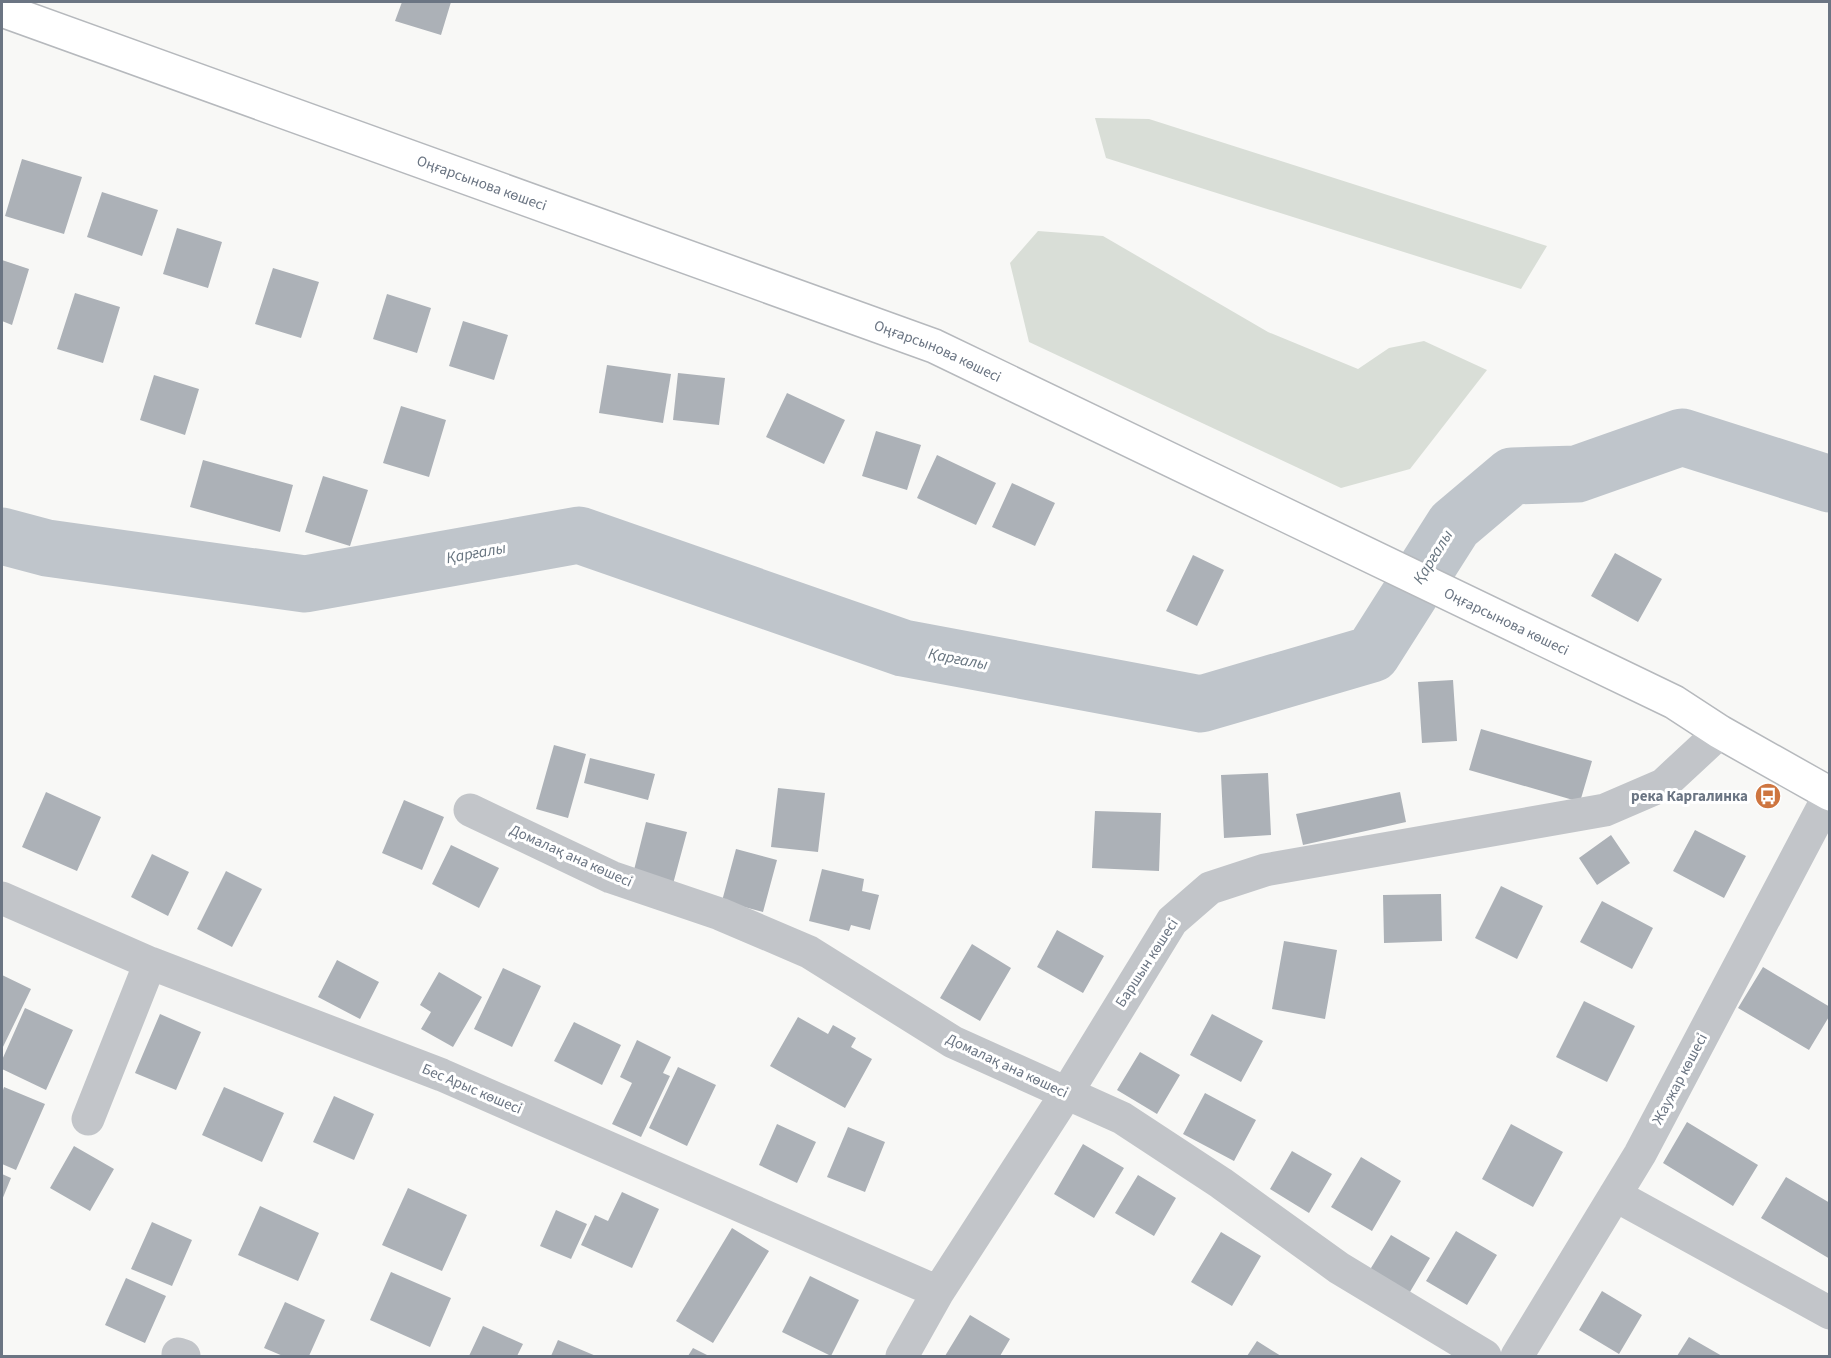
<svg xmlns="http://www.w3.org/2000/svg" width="1831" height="1358" font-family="'Source Sans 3',sans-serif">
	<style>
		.green { fill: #d9ded7 }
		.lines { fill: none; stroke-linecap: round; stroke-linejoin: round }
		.river { stroke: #bfc5cb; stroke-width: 57 }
		.building { fill: #acb1b7 }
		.major-casing { stroke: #b6b9bd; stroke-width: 36 }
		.minor { stroke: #c2c5c9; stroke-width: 33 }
		.major { stroke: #fff; stroke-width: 33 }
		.labels { text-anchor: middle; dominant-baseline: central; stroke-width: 6; stroke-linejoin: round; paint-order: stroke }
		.street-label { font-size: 15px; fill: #6b7583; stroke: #fff }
		.poi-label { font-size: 15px; font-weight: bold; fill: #6b7583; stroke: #fff; text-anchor: end }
		.water-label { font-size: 16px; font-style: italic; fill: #67747f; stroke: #fff }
	</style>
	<rect width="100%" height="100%" fill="#f8f8f6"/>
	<path class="green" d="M1095 118 1149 119 1547 246 1521 289 1106 158Z
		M1038 231 1103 236 1268 332 1358 369 1389 348 1424 341 1487 370 1410 469 1341 488 1029 342 1010 263Z"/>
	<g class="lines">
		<path class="river" d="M2 536 47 548 305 584 579 535 903 648 1201 704 1372 654 1454 525 1512 476 1577 474 1682 437 1830 484"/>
	</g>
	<path class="building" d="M402 2H451L441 35 395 21Z
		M22 159 82 177 64 234 5 216Z
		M102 192 158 210 142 256 87 237Z
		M177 228 222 242 208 288 163 274Z
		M2 260 29 269 12 325 2 321Z
		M273 268 319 282 301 338 255 324Z
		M75 293 120 307 103 363 57 349Z
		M387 294 431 308 417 353 373 339Z
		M463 321 508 335 494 380 449 366Z
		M607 365 671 374 663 423 599 413Z
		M678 373 725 378 719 425 673 420Z
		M154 375 199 389 185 435 140 420Z
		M787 393 845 420 824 464 766 437Z
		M401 406 446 420 429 477 383 463Z
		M876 431 921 445 907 490 862 476Z
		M937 455 996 483 976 525 917 498Z
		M203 460 293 485 280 532 190 507Z
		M323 476 368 490 350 546 305 532Z
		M1012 483 1055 503 1035 546 992 527Z
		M1615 553 1662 579 1638 622 1591 596Z
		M1193 555 1224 570 1197 626 1166 611Z
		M1453 680 1457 741 1422 743 1418 682Z
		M1481 729 1592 761 1580 802 1469 770Z
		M554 745 586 754 568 818 536 809Z
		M590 758 655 774 648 800 584 783Z
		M1268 773 1271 835 1224 838 1221 775Z
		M778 788 825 793 818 852 771 847Z
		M46 792 101 817 77 871 22 847Z
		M1400 792 1406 822 1303 845 1296 814Z
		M404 800 444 817 422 870 382 853Z
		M1095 811 1161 813 1159 871 1092 868Z
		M646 822 687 832 673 884 633 874Z
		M1695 830 1746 856 1724 898 1673 871Z
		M1611 835 1630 863 1597 885 1579 858Z
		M451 845 499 868 479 908 432 884Z
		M736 849 777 860 763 912 722 901Z
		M152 854 189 872 168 916 131 897Z
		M822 869 864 879 862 891 879 895 870 930 851 925 849 931 809 921Z
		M226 871 262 889 232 947 197 929Z
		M1501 886 1543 906 1517 959 1475 938Z
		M1441 894 1442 941 1384 943 1383 895Z
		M1602 901 1653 928 1632 969 1580 942Z
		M1057 930 1104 956 1083 993 1037 967Z
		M1284 941 1337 950 1325 1019 1272 1009Z
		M972 944 1011 968 980 1021 940 998Z
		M337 960 379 982 360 1019 318 997Z
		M1763 967 1830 1007V1015L1809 1050 1738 1008Z
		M503 968 541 986 512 1047 474 1029Z
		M439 972 482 997 453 1047 421 1029 431 1012 420 1005Z
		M2 975 31 989 2 1049Z
		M1584 1001 1635 1026 1607 1082 1556 1057Z
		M25 1008 73 1030 46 1090 2 1069V1060Z
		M160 1014 201 1032 176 1090 135 1073Z
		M1212 1014 1263 1041 1241 1082 1190 1055Z
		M798 1017 828 1034 833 1025 856 1038 851 1047 872 1059 845 1108 770 1066Z
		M574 1022 621 1045 602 1085 554 1061Z
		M637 1040 671 1057 663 1073 670 1076 641 1137 612 1124 632 1083 620 1077Z
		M1140 1052 1180 1075 1157 1114 1117 1090Z
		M678 1067 716 1085 687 1146 649 1128Z
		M4 1087 45 1104 16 1170 2 1164V1093Z
		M224 1087 284 1113 262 1162 202 1135Z
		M1205 1093 1256 1120 1234 1161 1183 1134Z
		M334 1096 374 1114 354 1160 313 1142Z
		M1687 1122 1758 1165 1733 1206 1663 1163Z
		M777 1124 816 1142 797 1183 759 1165Z
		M1511 1124 1563 1152 1533 1207 1482 1179Z
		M848 1127 885 1142 865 1192 827 1177Z
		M1083 1144 1124 1168 1094 1218 1054 1194Z
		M74 1146 114 1169 90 1211 50 1188Z
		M1292 1151 1332 1174 1309 1213 1270 1189Z
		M1361 1157 1401 1181 1372 1231 1331 1207Z
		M2 1174 11 1178 2 1200Z
		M1138 1175 1176 1198 1154 1236 1115 1213Z
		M1786 1177 1830 1203V1259L1761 1218Z
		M408 1188 467 1215 442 1271 382 1245Z
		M622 1192 659 1209 632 1268 581 1245 595 1215 608 1221Z
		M260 1206 319 1233 298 1281 238 1255Z
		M556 1210 587 1224 571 1259 540 1246Z
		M152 1222 192 1240 172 1286 131 1269Z
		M732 1228 769 1251 713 1343 676 1321Z
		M1456 1231 1497 1255 1467 1305 1426 1281Z
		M1221 1232 1261 1256 1232 1306 1191 1282Z
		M1391 1235 1430 1258 1407 1297 1368 1273Z
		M391 1272 451 1298 430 1347 370 1320Z
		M810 1276 859 1300 831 1356 782 1332Z
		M126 1278 166 1296 145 1343 105 1325Z
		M1602 1291 1642 1315 1619 1354 1579 1330Z
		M285 1302 325 1320 309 1356H283L264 1348Z
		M970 1315 1010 1339 1000 1356H945Z
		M483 1326 523 1344 517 1356H469Z
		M1689 1337 1722 1356H1677Z
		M558 1340 596 1356H551Z
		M1257 1341 1281 1356H1247Z
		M693 1348 709 1356H688Z"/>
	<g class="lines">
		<defs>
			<g id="major">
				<path id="s1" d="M2 10 934 346 1674 702 1720 732 1830 794"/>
			</g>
		</defs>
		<use href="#major" class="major-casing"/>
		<path class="minor" d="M470 810 611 877 720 914 809 952 953 1042 1122 1118 1221 1183 1339 1268 1485 1356
			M2 898 150 963 442 1075 938 1292
			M88 1119 150 963
			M1615 1195 1830 1313
			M178 1354 184 1356
			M902 1356 938 1292 1066 1094 1172 921 1210 888 1265 870 1605 810 1663 785 1720 732
			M1517 1356 1640 1154 1830 794"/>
		<use href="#major" class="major"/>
	</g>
	<defs>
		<symbol id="bus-disc" viewBox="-11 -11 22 22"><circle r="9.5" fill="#ce753f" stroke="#fff"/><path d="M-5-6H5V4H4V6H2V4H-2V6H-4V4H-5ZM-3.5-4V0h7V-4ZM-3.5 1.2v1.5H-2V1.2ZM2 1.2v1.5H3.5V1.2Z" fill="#fff"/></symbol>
	</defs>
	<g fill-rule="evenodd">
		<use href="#bus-disc" x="1753" y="781" width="30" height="30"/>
	</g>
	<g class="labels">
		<g class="street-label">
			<text stroke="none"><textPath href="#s1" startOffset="510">Оңғарсынова көшесі</textPath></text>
			<text stroke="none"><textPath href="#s1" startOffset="996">Оңғарсынова көшесі</textPath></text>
			<text stroke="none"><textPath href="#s1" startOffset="1626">Оңғарсынова көшесі</textPath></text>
			<text transform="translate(571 856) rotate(24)">Домалақ ана көшесі</text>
			<text transform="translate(1147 963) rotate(-57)">Баршын көшесі</text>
			<text transform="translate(1007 1066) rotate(25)">Домалақ ана көшесі</text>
			<text transform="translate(1680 1079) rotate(-62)">Жаужар көшесі</text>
			<text transform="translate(472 1089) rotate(23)">Бес Арыс көшесі</text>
		</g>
		<g class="poi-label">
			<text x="1748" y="796">река Каргалинка</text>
		</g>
		<g class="water-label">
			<text transform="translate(476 553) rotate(-10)">Қарғалы</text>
			<text transform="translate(1433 557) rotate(-58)">Қарғалы</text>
			<text transform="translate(958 659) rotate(11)">Қарғалы</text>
		</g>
	</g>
	<rect width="1831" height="1358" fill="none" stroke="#6b7583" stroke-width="6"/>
</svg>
